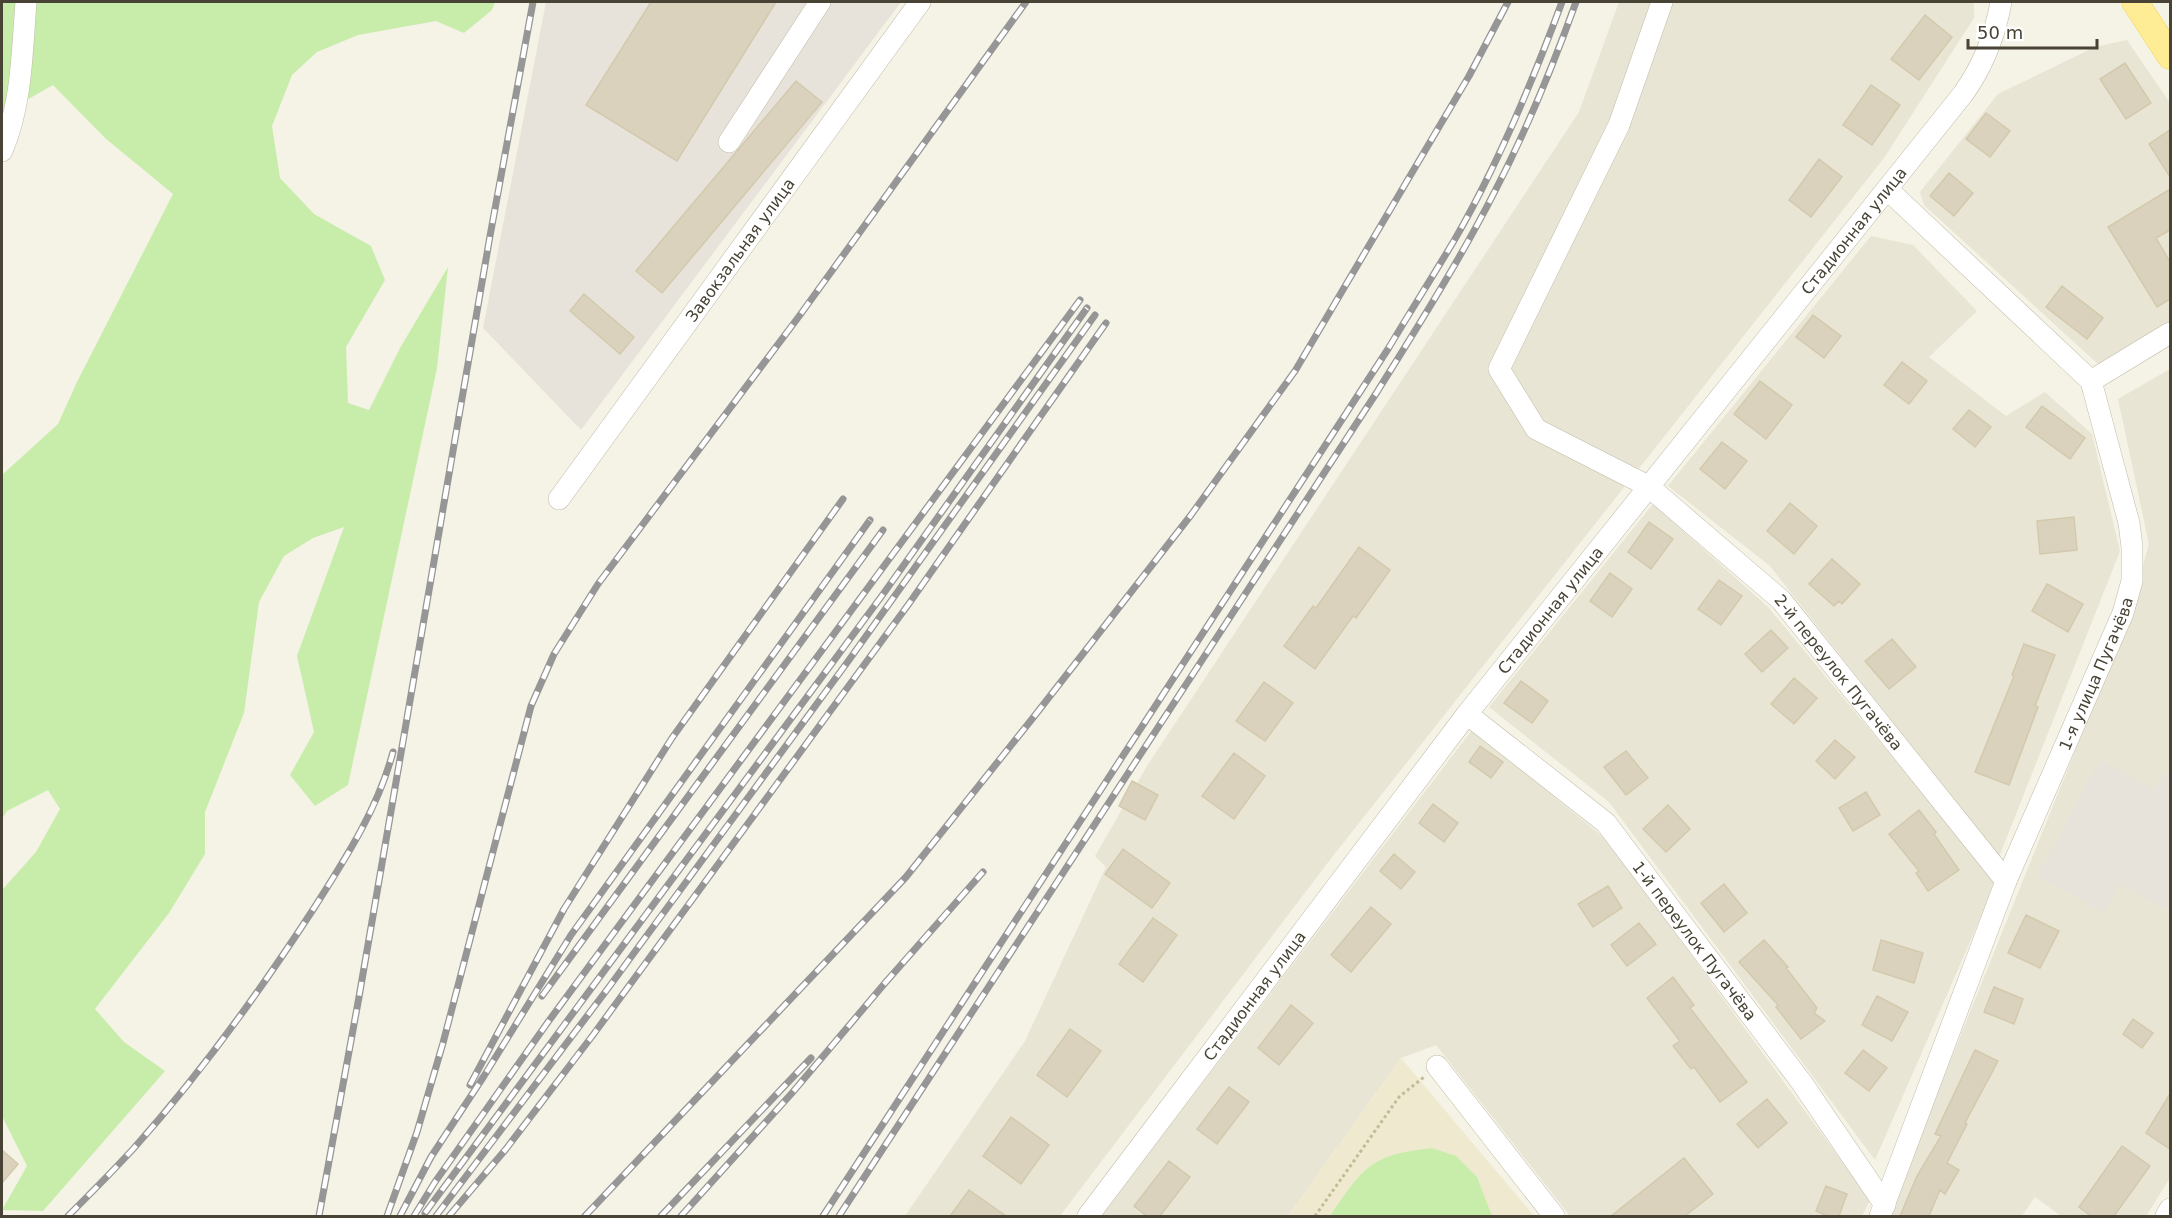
<svg xmlns="http://www.w3.org/2000/svg" width="2172" height="1218" font-family="'DejaVu Sans',sans-serif">
	<style>
		.residential { fill: #e9e5d4 }
		.industrial { fill: #e7e3db }
		.education { fill: #efeacf }
		.green { fill: #c8edab }
		.building { fill: #dbd2bd; stroke: #d3c9ad; stroke-width: 1.5 }
		.lines { fill: none; stroke-linecap: round; stroke-linejoin: round }
		.minor-casing { stroke: #c1bba8; stroke-width: 22 }
		.major-casing { stroke: #f0d459; stroke-width: 27 }
		.path { stroke: #c4ba97; stroke-width: 3; stroke-dasharray: 3 3; stroke-linecap: butt }
		.minor { stroke: #fff; stroke-width: 21 }
		.major { stroke: #ffed95; stroke-width: 26 }
		.rail-casing { stroke: #969696; stroke-width: 7 }
		.rail { stroke: #fff; stroke-width: 4.5; stroke-dasharray: 14; stroke-linecap: butt }
		.labels { text-anchor: middle; dominant-baseline: central; stroke-width: 4.5; stroke-linejoin: round; paint-order: stroke }
		.street-label { font-size: 16px; fill: #484335; stroke: #fff }
	</style>
	<rect width="100%" height="100%" fill="#f5f2e6"/>
	<path class="residential" d="M1619 2H1974V18L1884 158 1329 861 1060 1216H905L1025 1041 1106 867 1095 856 1147 766 1579 112Z
		M2127 40 2170 103V322L2099 365 1924 205 1920 192 1998 94 2095 47Z
		M1871 236 1913 245 1977 311 1929 357 2006 416 2045 392 2092 434 2120 551 1999 857 1770 566 1668 486Z
		M2170 369V1178L2146 1216H2061L2035 1197 2022 1216H1888L2127 622 2149 544 2118 399Z
		M1653 504 1768 607 1996 882 1875 1160 1609 802 1489 707Z
		M1472 730 1608 841 1870 1200 1862 1216H1570L1436 1045 1401 1058 1288 1216H1101Z"/>
	<path class="industrial" d="M546 2H901L581 430 483 328Z
		M2100 760 2155 790 2165 771 2170 774V912L2120 884 2104 913 2037 876Z"/>
	<path class="education" d="M1401 1058 1534 1216H1288Z"/>
	<path class="green" d="M2 2H495L492 10 464 33 436 21 358 35 317 52 292 75 272 126 280 178 314 214 371 246 385 280 346 347 348 403 369 410 400 348 448 267 437 368 348 785 315 806 290 775 314 732 297 656 344 527 313 538 284 556 259 602 244 713 205 812V854L169 913 95 1009 124 1042 165 1071 43 1211 2 1210 27 1166 2 1116V890L36 852 60 809 48 790 7 811 2 819V475L58 424 77 382 173 194 105 138 53 85 2 114Z
		M1432 1148 1456 1156 1477 1177 1492 1216H1330C1364 1167 1369 1155 1432 1148Z"/>
	<path class="building" d="M651 2H776L677 161 586 105Z
		M1925 15 1952 37 1919 80 1891 59Z
		M2125 63 2151 103 2126 119 2100 79Z
		M796 81 822 102 662 293 636 271Z
		M1871 85 1900 105 1872 145 1843 125Z
		M1986 113 2010 131 1990 157 1966 139Z
		M2170 130V177L2149 144Z
		M1819 159 1842 177 1811 217 1789 200Z
		M1949 173 1973 193 1954 216 1930 196Z
		M2170 189V230L2156 238 2170 262V299L2157 307 2108 227Z
		M2062 286 2103 318 2087 339 2046 307Z
		M584 294 634 337 620 354 570 311Z
		M1813 315 1841 336 1824 358 1796 337Z
		M1902 362 1927 381 1909 404 1884 385Z
		M1760 381 1792 405 1766 439 1734 414Z
		M2042 406 2085 438 2070 459 2026 427Z
		M1969 410 1991 427 1975 447 1953 429Z
		M1722 442 1747 461 1725 489 1700 469Z
		M1790 503 1817 526 1794 554 1767 531Z
		M2074 517 2077 550 2040 554 2037 521Z
		M1649 522 1673 539 1651 569 1628 552Z
		M1359 547 1390 570 1356 618 1353 616 1315 669 1284 646 1313 606 1316 608Z
		M1832 559 1860 584 1842 604 1839 601 1834 606 1809 584Z
		M1610 573 1632 589 1612 617 1590 601Z
		M1719 580 1742 596 1721 625 1698 609Z
		M2047 584 2083 604 2068 632 2032 611Z
		M1771 630 1788 648 1762 672 1745 654Z
		M1892 639 1916 667 1889 689 1865 661Z
		M2024 644 2055 655 2035 706 2038 707 2009 785 1975 772 2014 676 2012 675Z
		M1794 678 1817 698 1794 724 1771 704Z
		M1521 681 1548 701 1532 723 1504 703Z
		M1264 682 1293 703 1265 741 1236 721Z
		M1835 740 1855 757 1835 779 1816 761Z
		M1480 746 1503 762 1491 778 1469 762Z
		M1626 751 1648 778 1626 795 1604 767Z
		M1234 753 1265 776 1234 819 1202 796Z
		M1132 781 1158 795 1145 820 1119 806Z
		M1866 792 1880 815 1853 831 1839 808Z
		M1433 804 1458 823 1444 842 1419 823Z
		M1668 805 1690 829 1666 852 1643 829Z
		M1919 810 1936 832 1934 834 1959 870 1928 891 1916 873 1919 871 1889 834Z
		M1123 849 1170 883 1152 908 1105 874Z
		M1394 854 1415 872 1401 889 1380 871Z
		M1724 884 1747 913 1724 932 1701 903Z
		M1608 886 1622 908 1593 927 1578 904Z
		M1371 907 1391 924 1351 972 1331 955Z
		M2026 915 2059 931 2040 968 2008 953Z
		M1153 918 1177 935 1143 982 1119 964Z
		M1639 923 1656 944 1627 966 1611 945Z
		M1764 940 1788 967 1786 968 1817 1008 1814 1013 1825 1021 1801 1039 1776 1007 1778 1005 1739 962Z
		M1881 940 1923 953 1914 983 1873 970Z
		M1673 977 1694 1005 1690 1008 1747 1082 1720 1102 1694 1067 1691 1069 1673 1046 1680 1041 1647 998Z
		M1994 987 2023 999 2014 1024 1984 1012Z
		M1877 996 1908 1012 1892 1041 1862 1025Z
		M1291 1005 1313 1023 1279 1065 1258 1048Z
		M2133 1019 2153 1033 2142 1048 2123 1034Z
		M1070 1029 1101 1051 1067 1097 1037 1075Z
		M1863 1050 1887 1068 1869 1091 1845 1073Z
		M1975 1050 1998 1061 1965 1123 1967 1124 1947 1163 1959 1170 1945 1194 1940 1190 1929 1216H1900L1917 1176 1941 1136 1935 1134Z
		M1229 1087 1249 1102 1217 1144 1197 1129Z
		M2170 1094V1149L2146 1133Z
		M1767 1099 1787 1123 1758 1148 1737 1124Z
		M1011 1117 1049 1145 1021 1184 983 1156Z
		M2122 1146 2150 1166 2114 1216H2091L2079 1207Z
		M2 1150 18 1164 2 1183Z
		M1684 1158 1713 1194 1685 1216H1611Z
		M1169 1161 1190 1177 1160 1216H1147L1134 1206Z
		M1826 1186 1847 1194 1839 1216H1828L1816 1211Z
		M969 1190 1006 1216H950Z"/>
	<g class="lines">
		<defs>
			<g id="minor">
				<path id="s1" d="M1662 2 1619 125 1499 369 1536 429 1648 486 1781 600 2006 881"/>
				<path d="M729 142 820 2"/>
				<path d="M2 151C22 104 22 52 26 2"/>
				<path d="M2091 381 2170 333"/>
				<path id="s2" d="M559 499 920 2"/>
				<path id="s3" d="M1467 714 1606 823 1802 1083 1885 1205"/>
				<path d="M1437 1066 1554 1216"/>
				<path id="s4" d="M1088 1216 1467 714 1963 94C1983 66 1995 36 2001 2"/>
				<path id="s5" d="M1880 1216 2006 881 2123 613 2132 581V547L2129 523 2091 381 1887 189"/>
				<path d="M2166 1216 2170 1209"/>
			</g>
			<path id="major" d="M2135 2 2170 56"/>
		</defs>
		<use href="#minor" class="minor-casing"/>
		<use href="#major" class="major-casing"/>
		<path class="path" d="M1315 1216 1399 1097 1424 1077"/>
		<use href="#minor" class="minor"/>
		<use href="#major" class="major"/>
		<defs>
			<path id="rail" d="M542 996 883 530
				M470 1085 564 909 672 738 843 499
				M425 1213 881 597 1087 308
				M68 1216C90 1194 113 1171 134 1148 201 1073 261 990 316 905 347 856 378 808 393 752
				M319 1216 359 997 490 236 533 2
				M387 1216 417 1132 443 1043 531 706 554 654 598 584 800 315 1026 2
				M400 1216 431 1157 484 1076 571 935 870 520
				M414 1216 435 1182 548 1022 1080 300
				M436 1216 609 987 849 660 1095 315
				M449 1216 506 1149 593 1035 908 605 1106 323
				M585 1216 906 877 1036 714 1191 515 1295 371 1469 76 1508 2
				M661 1216 811 1058
				M681 1216 792 1093 885 983 983 872
				M823 1216 1388 349C1410 312 1433 276 1455 239 1498 164 1532 83 1562 2
				M839 1216 1377 392C1418 326 1460 260 1495 191 1527 129 1553 66 1576 2"/>
		</defs>
		<use href="#rail" class="rail-casing"/>
		<use href="#rail" class="rail"/>
	</g>
	<g class="labels">
		<g class="street-label">
			<text stroke="none"><textPath href="#s4" startOffset="1248">Стадионная улица</textPath></text>
			<text stroke="none"><textPath href="#s2" startOffset="308">Завокзальная улица</textPath></text>
			<text stroke="none"><textPath href="#s4" startOffset="762">Стадионная улица</textPath></text>
			<text stroke="none"><textPath href="#s1" startOffset="866">2-й переулок Пугачёва</textPath></text>
			<text stroke="none"><textPath href="#s5" startOffset="584">1-я улица Пугачёва</textPath></text>
			<text stroke="none"><textPath href="#s3" startOffset="324">1-й переулок Пугачёва</textPath></text>
			<text stroke="none"><textPath href="#s4" startOffset="276">Стадионная улица</textPath></text>
		</g>
	</g>
	<rect width="2172" height="1218" fill="none" stroke="#484335" stroke-width="6"/>
	<path d="M1968 39v9h129v-9" fill="none" stroke="#484335" stroke-width="3"/>
	<text x="1977" y="39" font-size="18" fill="#484335" stroke="#ffffff" stroke-width="4.5" paint-order="stroke">50 m</text>
</svg>
